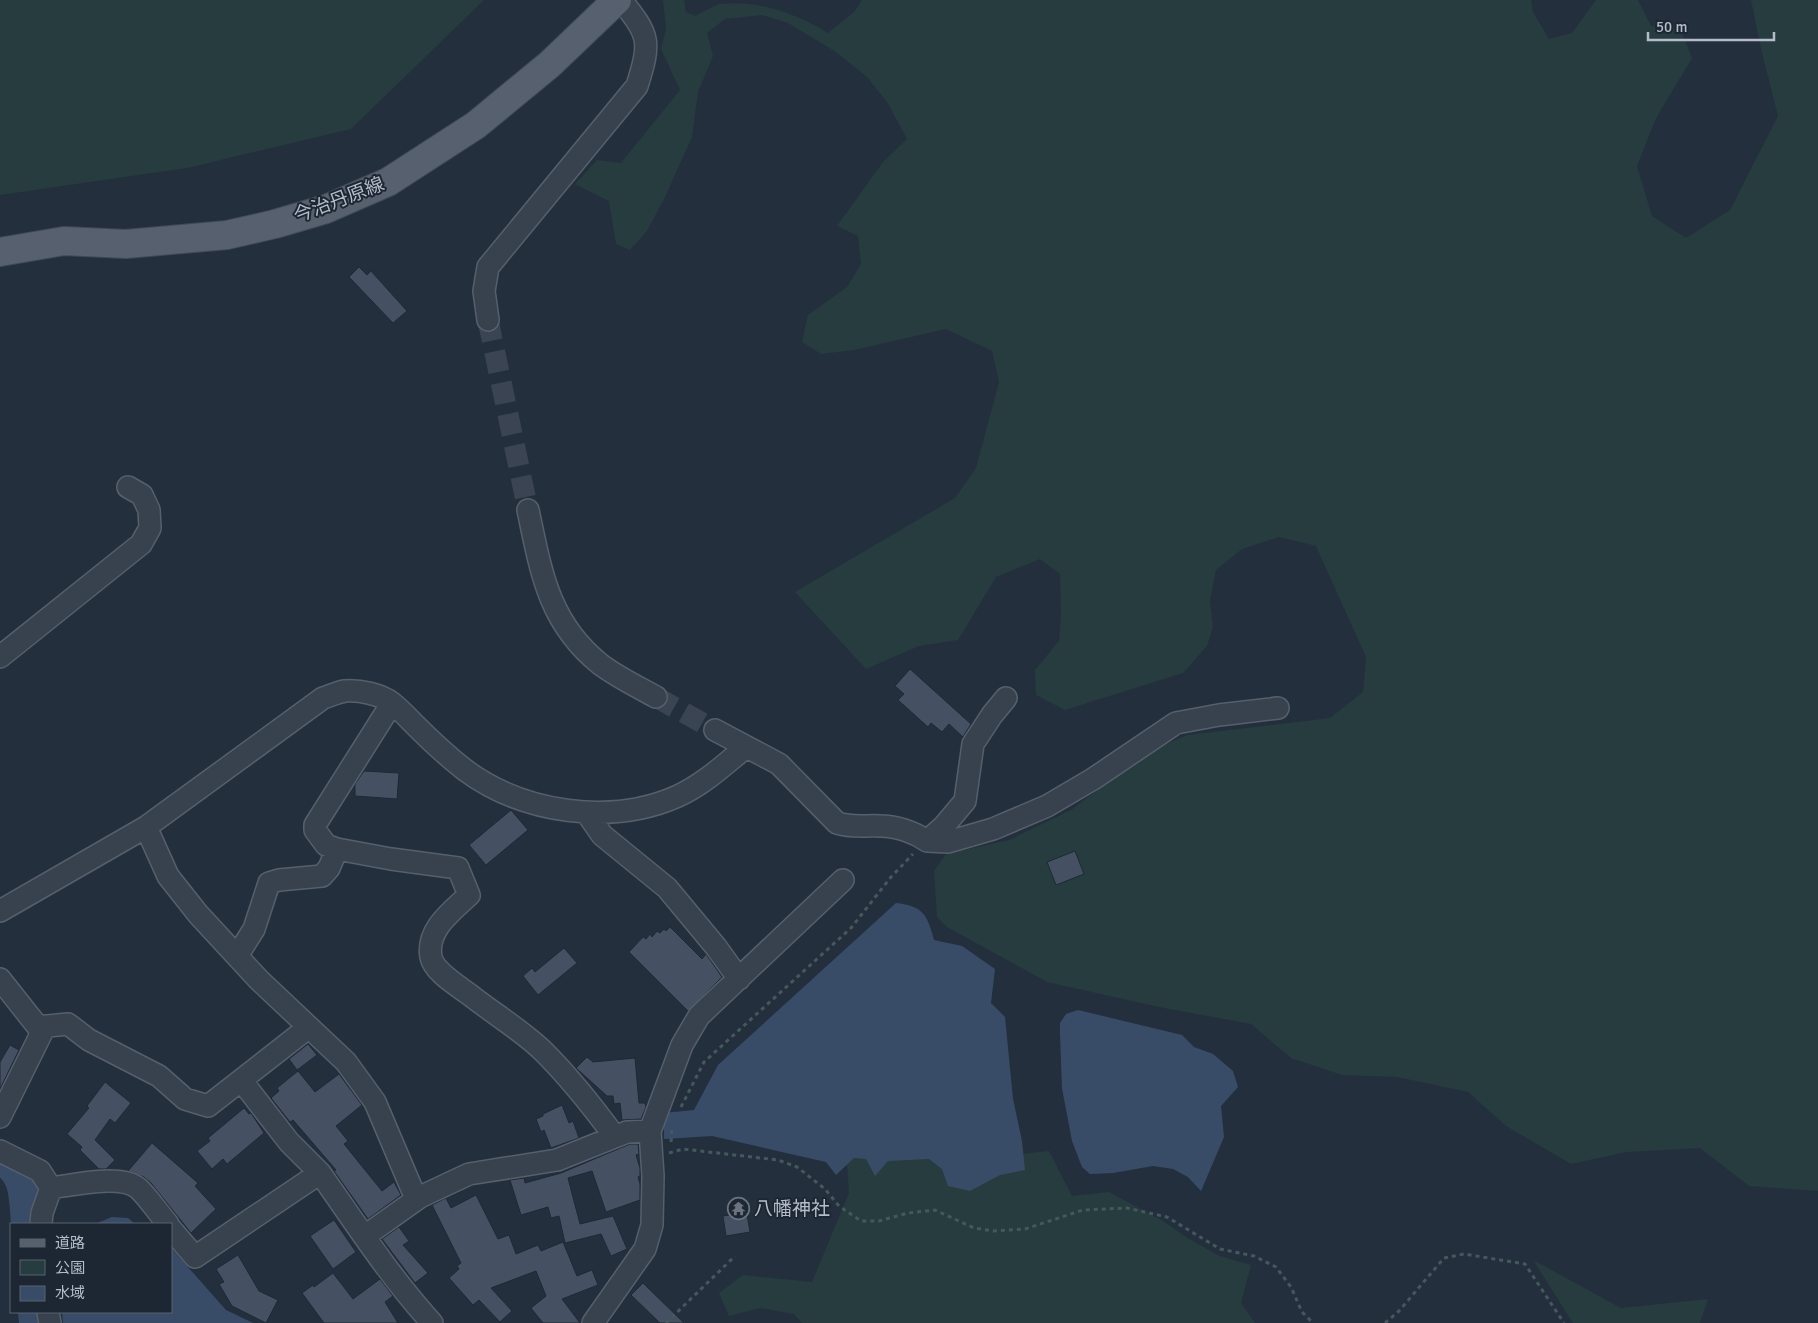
<svg xmlns="http://www.w3.org/2000/svg" width="1818" height="1323" font-family="Signika,'Noto Sans JP',sans-serif">
	<style>
		.green { fill: #263c3f }
		.water { fill: #394c67 }
		.lines { fill: none; stroke-linecap: round; stroke-linejoin: round }
		.river { stroke: #394c67; stroke-width: 30 }
		.building { fill: #455162; stroke: #1f2835 }
		.minor-tunnel { stroke: #3a4453; stroke-width: 21; stroke-dasharray: 21 11; stroke-linecap: butt }
		.minor-casing { stroke: #565f6c; stroke-width: 24 }
		.major-casing { stroke: #414a57; stroke-width: 30 }
		.path { stroke: #44595c; stroke-width: 3; stroke-dasharray: 4 4; stroke-linecap: butt }
		.minor { stroke: #38414e; stroke-width: 21 }
		.major { stroke: #56606e; stroke-width: 28 }
		.labels { text-anchor: middle; dominant-baseline: central; stroke-width: 4; stroke-linejoin: round; paint-order: stroke }
		.street-label { font-size: 19px; fill: #b4bcc9; stroke: #1d2633 }
		.poi-label { font-size: 19px; fill: #b4bcc9; stroke: #1d2633; text-anchor: start }
	</style>
	<rect width="100%" height="100%" fill="#242f3e"/>
	<path class="green" d="M0 0H484L351 129 187 168 0 195Z
		M663 0H684L686 12 695 16C703 12 711 7 719 4 759 0 795 13 828 33L854 12 862 0H1531L1533 12 1549 39 1572 33 1596 0H1638L1651 26 1680 28 1692 58 1656 118 1637 166 1652 216 1686 238 1730 210 1778 116 1761 49 1751 0H1818V1191L1749 1186 1700 1148 1626 1152 1571 1164 1506 1126 1468 1092 1397 1077 1342 1075 1291 1058 1251 1024 1159 1007 1047 982 947 927 937 917 934 871 946 854 1009 840 1071 810 1147 753 1187 735 1330 718 1363 692 1366 657 1316 546 1279 537 1242 549 1216 570 1210 601 1213 627 1207 646 1183 673 1065 710 1036 695 1035 670 1059 641 1061 613 1060 574 1040 559 996 577 958 640 919 646 866 669 795 592 955 498 976 468 999 382 992 351 946 329 854 350 821 354 802 342 808 315 847 287 861 264 858 236 837 226 883 162 907 139 887 102 867 77 836 52 788 23 762 15 725 19 707 33 713 56 698 92 692 137 665 197 647 231 630 250 616 244 609 201 575 184 597 160 621 163 680 90 661 49 666 29Z
		M846 1148 1011 1155 1049 1151 1072 1196 1109 1192 1163 1221 1189 1239 1220 1256 1251 1265 1241 1303 1255 1323H802L794 1314 760 1308 729 1316 719 1293 743 1275 812 1282 849 1193Z
		M1533 1260 1621 1308 1708 1299 1700 1323H1573Z"/>
	<path class="water" d="M896 903C923 906 927 914 934 940L962 946 995 969 991 1003 1005 1017 1013 1099 1022 1141 1025 1170 1000 1175 970 1191 948 1186 942 1169 929 1159 888 1161 875 1176 866 1159 854 1158 836 1175 826 1162 712 1136 664 1139V1113L694 1110 718 1065Z
		M1078 1010 1182 1035 1194 1047 1213 1054 1233 1071 1238 1087 1221 1106 1224 1137 1201 1191 1188 1177 1173 1169 1153 1166 1113 1173 1090 1174 1082 1167 1072 1141 1062 1088 1060 1034V1023L1066 1014Z
		M112 1217 128 1218 135 1224H95Z
		M171 1248 226 1310 253 1323H63L62 1312H171Z"/>
	<g class="lines">
		<path class="river" d="M0 1160C26 1171 24 1200 26 1224
			M33 1312 34 1323"/>
	</g>
	<path class="building" d="M359 267 367 275 371 271 407 311 393 323 349 277Z
		M910 669 971 724 963 737 949 724 942 732 931 723 928 727 898 700 904 694 895 686Z
		M364 771 399 773 397 799 355 796V784Z
		M511 810 528 830 486 865 469 845Z
		M1075 851 1084 874 1056 885 1047 862Z
		M670 927 702 959 706 954 722 977 688 1011 629 952 643 937 646 939 650 934 652 937 657 931 660 933 664 929 666 931Z
		M564 948 577 963 538 995 523 976 532 968 535 972Z
		M308 1044 317 1055 297 1070 289 1059Z
		M10 1045 19 1050 0 1089V1062Z
		M587 1057 593 1062 635 1058 639 1103H645L646 1107 641 1119 622 1120 620 1103 614 1104 613 1096H607L576 1068Z
		M298 1071 315 1092 339 1074 362 1105 336 1126 348 1141 344 1144 382 1191 394 1182 401 1195 368 1219 334 1171 336 1170 293 1120 290 1122 271 1098 279 1091 277 1088Z
		M105 1082 131 1103 115 1123 110 1119 95 1140 115 1160 106 1169H99L80 1150 82 1147 67 1134 89 1108 87 1106Z
		M562 1105 569 1123 573 1121 579 1138 551 1148 544 1130 541 1132 536 1119 543 1116V1114Z
		M244 1108 249 1114 251 1113 264 1133 227 1164 223 1159 212 1169 197 1151 210 1141 208 1138Z
		M152 1143 198 1183 195 1186 216 1209 191 1233 151 1183 144 1177 128 1171Z
		M630 1144H638L639 1154 636 1155 640 1168V1176L638 1177 640 1184V1200L606 1212 592 1171 568 1178 580 1224 613 1216 627 1249 611 1256 601 1234 565 1243 559 1216 551 1218 548 1207 521 1215 510 1180 524 1178 525 1183 561 1173Z
		M476 1195 498 1239 509 1235 516 1254 538 1245 541 1251 563 1242 577 1276 592 1270 598 1285 562 1299 580 1323H543L531 1308 546 1296 536 1271 491 1288 512 1311 500 1322 479 1300 473 1305 449 1278 459 1269 457 1266 461 1263 432 1205 446 1198 451 1208Z
		M745 1202 750 1232 726 1236 723 1216 730 1215 728 1204Z
		M334 1220 356 1252 333 1269 310 1236Z
		M399 1227 409 1241 403 1245 428 1273 415 1283 382 1239Z
		M238 1255 259 1291 278 1300 266 1323 232 1306 219 1284 224 1282 216 1269Z
		M333 1273 353 1299 380 1279 377 1275 393 1296 385 1302 398 1323H324L302 1293 313 1285 314 1287Z
		M643 1283 684 1323H660L631 1295Z"/>
	<g class="lines">
		<path class="minor-tunnel" d="M488 320 528 510
			M656 697 715 730"/>
		<defs>
			<path id="minor" d="M488 320 484 291 488 267 637 86C651 41 650 36 621 0
				M528 510C541 571 548 622 600 664 617 677 638 687 656 697
				M0 657 141 544 150 528 149 510 142 495 128 487
				M392 703 315 825V830L326 845 337 849 391 859 458 868 469 895C451 912 426 930 431 957 434 973 462 988 474 998 496 1015 525 1033 544 1052 570 1078 593 1107 615 1137
				M715 730 779 764 837 823C852 828 866 825 881 826 896 826 914 832 927 841L944 826 965 801 973 744 992 715 1006 698
				M586 812 602 835 667 888 716 947 739 979
				M146 827 168 876 198 914 259 980 346 1062 375 1102 414 1194 420 1197 469 1174 557 1160 627 1132 650 1131
				M927 841 948 842 993 829 1047 806 1093 779 1176 723 1219 715 1278 708
				M0 911 146 827 323 698C330 696 338 692 345 691 360 690 380 694 392 703 400 709 407 717 414 724 430 740 447 756 465 770 523 813 611 826 678 796 704 784 724 765 746 747
				M237 956 254 929 269 883 279 880 322 876 329 868 337 849
				M0 979 38 1027 68 1024 89 1040 159 1076 185 1099 208 1106 309 1027
				M241 1080 289 1142 320 1173
				M0 1117 45 1026
				M0 1151 40 1171 51 1188
				M51 1188C72 1185 120 1174 138 1188 148 1197 159 1214 168 1224
				M41 1224 42 1213 51 1188
				M171 1229 195 1257 320 1173C356 1224 390 1277 432 1323
				M365 1236 420 1197
				M48 1312 50 1323
				M593 1323 645 1249 652 1225 653 1176 650 1131 682 1045 699 1016 843 880"/>
			<path id="major" d="M0 252 64 241 126 244 227 235 275 224 326 209 388 182 476 125 550 64 617 0"/>
		</defs>
		<use href="#minor" class="minor-casing"/>
		<use href="#major" class="major-casing"/>
		<path class="path" d="M681 1107 704 1062 851 928 891 877 913 854
			M671 1142 672 1129
			M669 1153 683 1149 778 1160 797 1167 825 1189 839 1206 861 1221H879L908 1213 935 1210 974 1228 993 1231 1025 1229 1083 1210 1127 1208 1167 1217 1220 1249 1254 1256 1276 1267 1291 1287 1302 1312 1313 1323
			M666 1323 735 1256
			M1385 1323 1399 1311 1444 1258 1464 1254 1525 1264 1564 1323"/>
		<use href="#minor" class="minor"/>
		<use href="#major" class="major"/>
	</g>
	<defs>
		<symbol id="temple-ring" viewBox="-11 -11 22 22"><circle r="9.5" fill="#1d2633" stroke="#6b7280" stroke-width="1.5"/><path d="M0-6L5-2H3V0L6.5 2.5H4V6H1.5V3h-3V6H-4V2.5H-6.5L-3 0V-2H-5Z" fill="#6b7280"/></symbol>
	</defs>
	<g fill-rule="evenodd">
		<use href="#temple-ring" x="726" y="1196" width="25" height="25"/>
	</g>
	<g class="labels">
		<g class="street-label">
			<text transform="translate(339 200) rotate(-21)">今治丹原線</text>
		</g>
		<g class="poi-label">
			<text x="754" y="1209">八幡神社</text>
		</g>
	</g>
	<rect x="10" y="1223" width="162" height="90" fill="#1d2633" stroke="#59626f"/>
	<rect x="20" y="1239" width="25" height="8" fill="#56606e" stroke="#59626f"/>
	<text x="55" y="1248" font-size="15" fill="#b4bcc9">道路</text>
	<rect x="20" y="1260" width="25" height="15" fill="#263c3f" stroke="#59626f"/>
	<text x="55" y="1273" font-size="15" fill="#b4bcc9">公園</text>
	<rect x="20" y="1286" width="25" height="15" fill="#394c67" stroke="#59626f"/>
	<text x="55" y="1298" font-size="15" fill="#b4bcc9">水域</text>
	<path d="M1648 32v8h126v-8" fill="none" stroke="#b4bcc9" stroke-width="2.5"/>
	<text x="1656" y="32" font-size="15" fill="#b4bcc9" stroke="#1d2633" stroke-width="4" paint-order="stroke">50 m</text>
</svg>
